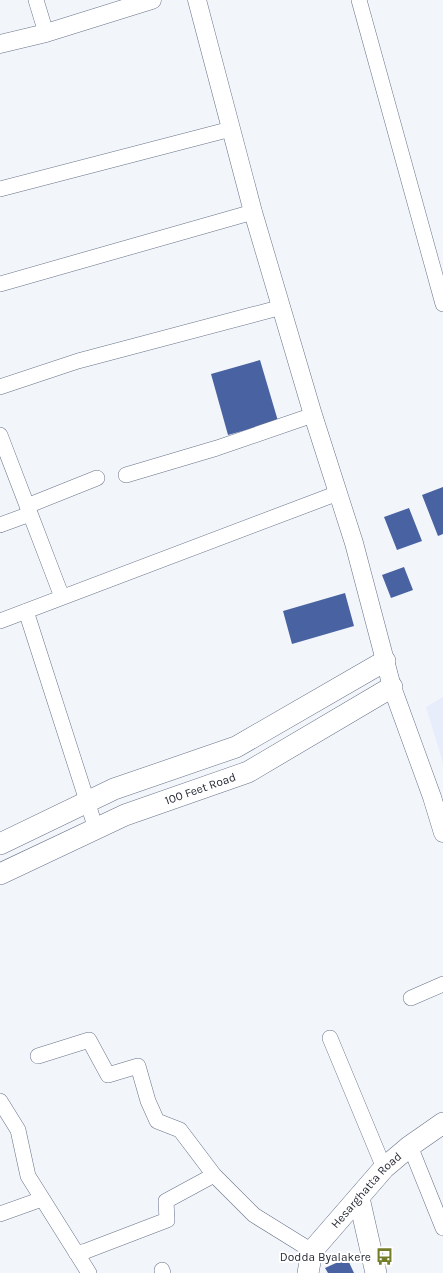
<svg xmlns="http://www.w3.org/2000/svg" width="443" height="1273" font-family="Karla,sans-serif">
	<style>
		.built { fill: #e7edfb }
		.building { fill: #4963a2 }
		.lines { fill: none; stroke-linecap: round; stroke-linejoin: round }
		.minor-casing { stroke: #68728a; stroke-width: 16 }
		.tertiary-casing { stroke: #68728a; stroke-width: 19 }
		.secondary-casing { stroke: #68728a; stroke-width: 22 }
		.minor { stroke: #fff; stroke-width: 15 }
		.tertiary { stroke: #fff; stroke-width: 18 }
		.secondary { stroke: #fff; stroke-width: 21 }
		.labels { text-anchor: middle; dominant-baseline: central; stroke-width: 4; stroke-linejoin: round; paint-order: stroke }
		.street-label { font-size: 12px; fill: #282c36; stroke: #fff }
		.poi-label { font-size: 12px; fill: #282c36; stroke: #fff; text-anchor: end }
	</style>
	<rect width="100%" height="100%" fill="#f2f5fa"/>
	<path class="built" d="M443 697V763L426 707Z"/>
	<path class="building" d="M260 360 278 421 228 435 211 374Z
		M443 487V534L438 536 422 495Z
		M409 508 422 541 397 550 384 517Z
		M404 567 413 590 391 598 382 575Z
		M345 593 354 626 292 644 283 611Z
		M347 1258 354 1273H328L325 1268Z"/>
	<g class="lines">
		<defs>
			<path id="minor" d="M36 0 46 33
				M359 0 443 304
				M0 189 231 129
				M0 284 253 212
				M0 387 78 361 282 307
				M0 435 62 597
				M126 475 217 448 313 415
				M27 506 97 478
				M0 525 30 514
				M26 611 96 829
				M0 621 338 493
				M411 998 443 984
				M330 1038 384 1168
				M38 1056 89 1040 108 1075 138 1066 148 1101 157 1121 180 1130 214 1175
				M0 1101 18 1130 28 1176 89 1273
				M410 1146 443 1228
				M0 1214 42 1199
				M76 1253 86 1251 167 1220 166 1201 214 1175 254 1215 312 1251
				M162 1270 163 1273"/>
			<path id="tertiary" d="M197 0 253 212 313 415 354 543 392 687 432 797 443 833
				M0 44 46 33 152 0"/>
			<g id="secondary">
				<path d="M0 844 114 789 236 747 385 661"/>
				<path id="s1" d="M0 874 125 815 248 772 392 687"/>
				<path d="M359 1198 376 1273"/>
				<path id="s2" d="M308 1273 312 1251 384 1168 410 1146 443 1123"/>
			</g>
		</defs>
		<use href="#minor" class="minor-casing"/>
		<use href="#tertiary" class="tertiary-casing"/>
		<use href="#secondary" class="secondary-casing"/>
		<use href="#minor" class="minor"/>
		<use href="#tertiary" class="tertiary"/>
		<use href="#secondary" class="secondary"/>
	</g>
	<defs>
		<symbol id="bus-bare" viewBox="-9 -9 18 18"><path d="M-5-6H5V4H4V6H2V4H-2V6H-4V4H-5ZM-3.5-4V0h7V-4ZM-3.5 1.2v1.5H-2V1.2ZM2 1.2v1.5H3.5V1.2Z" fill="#747e2a" stroke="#fff" stroke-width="2.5" paint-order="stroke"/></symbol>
	</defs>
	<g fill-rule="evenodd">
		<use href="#bus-bare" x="372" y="1244" width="25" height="25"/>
	</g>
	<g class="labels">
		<g class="street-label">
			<text stroke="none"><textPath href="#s1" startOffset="218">100 Feet Road</textPath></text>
			<text stroke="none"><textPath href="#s2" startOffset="104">Hesarghatta Road</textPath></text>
		</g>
		<g class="poi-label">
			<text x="371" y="1257">Dodda Byalakere</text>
		</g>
	</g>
</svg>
